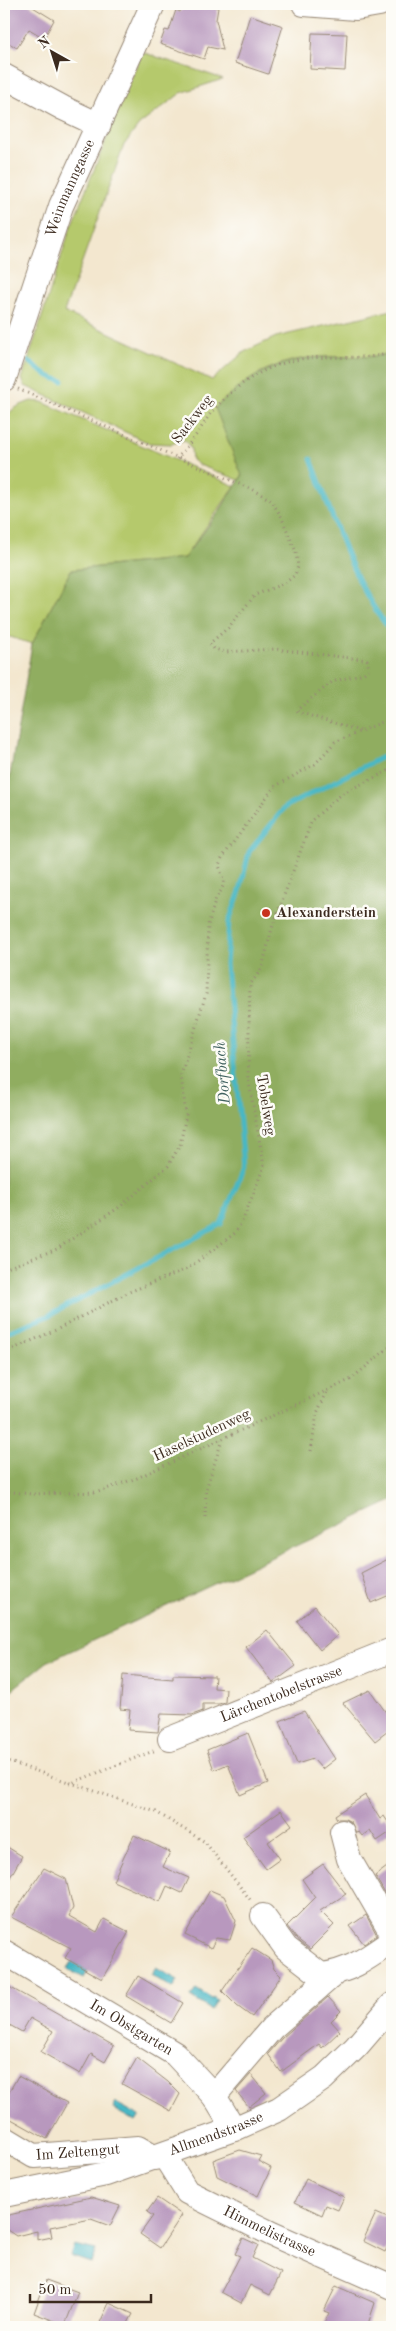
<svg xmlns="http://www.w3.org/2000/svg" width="396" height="2331" font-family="'Old Standard TT',serif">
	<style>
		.green { fill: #b5c96c; stroke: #787a45 }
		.forest { fill: #90ad60; stroke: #666c3f }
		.water { fill: #49b7c4; stroke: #427071 }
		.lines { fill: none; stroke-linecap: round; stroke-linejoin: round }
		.stream { stroke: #49b7c4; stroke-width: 5 }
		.building { fill: #b898be }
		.minor-casing { stroke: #978876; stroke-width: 26 }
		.path { stroke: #978876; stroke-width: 3; stroke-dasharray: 1 4; stroke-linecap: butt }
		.minor { stroke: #fff; stroke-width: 24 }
		.poi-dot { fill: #c8321e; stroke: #fdfcf7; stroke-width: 2 }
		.labels { text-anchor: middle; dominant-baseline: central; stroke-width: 5; stroke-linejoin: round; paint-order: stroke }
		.street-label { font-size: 15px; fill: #3b2a1e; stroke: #fdfcf7 }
		.poi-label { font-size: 15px; font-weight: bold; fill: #3b2a1e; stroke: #fdfcf7; text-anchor: start }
		.water-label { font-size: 16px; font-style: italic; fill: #416260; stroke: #fdfcf7 }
	</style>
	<rect width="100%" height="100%" fill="#fdfcf7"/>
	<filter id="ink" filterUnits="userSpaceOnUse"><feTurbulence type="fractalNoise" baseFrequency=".02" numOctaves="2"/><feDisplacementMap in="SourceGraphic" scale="10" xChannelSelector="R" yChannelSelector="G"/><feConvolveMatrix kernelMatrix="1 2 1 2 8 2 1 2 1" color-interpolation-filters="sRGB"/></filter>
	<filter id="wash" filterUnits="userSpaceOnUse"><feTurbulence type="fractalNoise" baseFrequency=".0096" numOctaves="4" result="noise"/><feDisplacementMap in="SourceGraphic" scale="20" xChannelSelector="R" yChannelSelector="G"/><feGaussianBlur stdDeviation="1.12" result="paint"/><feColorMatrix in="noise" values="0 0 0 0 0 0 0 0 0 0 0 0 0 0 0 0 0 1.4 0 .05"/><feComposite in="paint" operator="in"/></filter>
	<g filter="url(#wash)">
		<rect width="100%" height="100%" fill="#f3e7cf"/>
		<path class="green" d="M142 52 223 79 181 93 139 125 124 145 64 312 212 380 244 352 276 337 392 310V353C364 360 336 355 307 358 290 360 274 366 259 373L242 476 239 480 199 465 192 460 191 449 185 440 171 444 149 443 25 386 22 379 71 226Z
			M31 401 42 402 235 486 184 558 71 570 32 644 4 635V421C9 409 20 405 31 401Z"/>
		<path class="forest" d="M392 353V1501L47 1662 4 1696V811L32 644 71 570 184 558 218 513 242 476 215 408C247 377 277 359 323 357 347 356 369 359 392 353Z"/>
		<path class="water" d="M72 1961 88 1971 84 1978 67 1969Z
			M156 1968 178 1980 173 1988 151 1975Z
			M196 1989 212 1999 213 1997 217 2000 211 2010 191 1997Z
			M116 2103 140 2116 136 2122 113 2109Z
			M74 2245 96 2250 91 2263 70 2256Z"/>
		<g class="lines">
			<path class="stream" d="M4 331 6 332
				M29 361C38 370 51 379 63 381
				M311 459C333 515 353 587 392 632
				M4 1333 48 1316 221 1224 244 1167 226 964 229 921 240 891 249 852 285 807 392 752"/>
		</g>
		<g id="blocks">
			<path class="building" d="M9 4H28L54 20 44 38 29 29 17 48 4 40V13Z
				M193 4H207L218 8 216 20 223 50 208 47 204 59 160 44 165 30 169 31 176 10 180 12 182 7 186 9 187 6 192 8Z
				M250 15 283 26 268 74 235 63Z
				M312 33 347 34 345 71 310 69Z
				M392 1557V1594L371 1603 361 1573Z
				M315 1606 338 1635 320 1650 297 1621Z
				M267 1630 296 1666 273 1683 246 1647Z
				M123 1675 173 1679V1675L215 1676 214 1688 226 1689 225 1702 219 1704H203V1711L192 1715 161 1714 158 1732 128 1730 130 1710 120 1709Z
				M370 1690 392 1721V1728L375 1741 343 1703Z
				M304 1711 335 1759 322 1769 313 1759 297 1764 280 1721Z
				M248 1733 268 1783 240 1795 228 1764 214 1770 207 1750Z
				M365 1795 380 1819 384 1816 392 1828V1831L377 1841 370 1830 362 1836 359 1832 356 1833 351 1822 345 1819H337L335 1815Z
				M281 1810 292 1825 268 1842 280 1859 266 1869 243 1837Z
				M134 1835 170 1852 163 1867 189 1878 182 1893 167 1886 160 1902 113 1881Z
				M4 1845 22 1856 4 1888Z
				M323 1864 346 1894 320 1911 334 1925 310 1949 296 1938 287 1926 315 1898 302 1879Z
				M387 1867 392 1875V1906L375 1876Z
				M44 1868 66 1879 73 1908 69 1916 97 1932 104 1919 129 1932 102 1979 65 1958 71 1948 11 1917Z
				M210 1890 224 1896 236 1921 230 1940 216 1938 211 1948 185 1935Z
				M366 1915 377 1935 364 1944 350 1926Z
				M252 1948 271 1960 274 1969 281 1976 252 2017 237 2006 222 1991Z
				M138 1976 183 2003 171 2023 126 1996Z
				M4 1984 114 2046 105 2062 91 2054 80 2074 41 2052 53 2031 30 2018 22 2032 4 2022Z
				M328 1997 341 2011 331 2021 340 2031 322 2048 319 2044 281 2072 268 2054 282 2038Z
				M137 2058 168 2082 180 2094 171 2111 122 2084Z
				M251 2074 266 2093 249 2107 236 2091Z
				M18 2076 67 2103 47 2139 4 2115V2101Z
				M240 2150 261 2156 258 2161 271 2168 258 2196 217 2176 213 2160Z
				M306 2179 344 2197 338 2210 326 2205 322 2215 295 2202Z
				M91 2197 120 2206 110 2226 91 2219 50 2227 52 2237 37 2240V2231L16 2236 4 2228V2216Z
				M157 2198 182 2215 160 2248 140 2234 153 2216 147 2212Z
				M376 2213 392 2220V2248L388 2246 385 2252 363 2241Z
				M243 2238 258 2245 252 2258 281 2273 270 2295 250 2285 241 2303 221 2292 240 2256 235 2254Z
				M46 2280 78 2292 65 2325 34 2313Z
				M336 2286 375 2303 367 2327H322L329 2313 324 2311Z
				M109 2303 133 2314 126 2327H98Z"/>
		</g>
	</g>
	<g filter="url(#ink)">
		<use href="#blocks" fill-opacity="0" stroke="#978876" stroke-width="1"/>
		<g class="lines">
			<defs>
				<g id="minor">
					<path d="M304 4 356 8 379 4"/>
					<path d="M4 76 63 108 99 125"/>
					<path id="s1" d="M4 379 61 206 153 4"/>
					<path id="s2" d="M170 1739 392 1650"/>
					<path d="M342 1832 349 1859 392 1933"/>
					<path d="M263 1916 286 1948 321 1975C350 1972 369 1957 392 1941"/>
					<path id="s3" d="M4 1952 175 2054 214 2096 234 2129"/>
					<path d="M214 2096 272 2028 335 1973"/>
					<path id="s4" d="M4 2138 34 2156 138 2148 155 2158"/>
					<path id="s5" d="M164 2155 187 2192 272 2234 392 2287"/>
					<path id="s6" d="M4 2195 106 2174 234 2129 279 2109 324 2078 356 2047 392 2005"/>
				</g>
			</defs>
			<use href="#minor" class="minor-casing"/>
			<path class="path" d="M18 389 251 489 271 500 281 516 296 552 298 567 295 575 285 583 255 595 228 628 210 643 214 649 226 652 275 649 367 660 369 669 364 673 332 682 297 710 298 712 360 731
				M177 459C183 451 190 443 196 435 203 426 208 415 216 407 240 381 273 361 309 358 337 356 365 360 392 353
				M4 1269 57 1249 121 1206 168 1166 180 1145 186 1115 181 1075 206 994 208 925 216 898 221 891 224 883 219 865 222 858 274 787 315 764 335 742 392 718
				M4 1353 58 1329 129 1292 187 1269 235 1233 243 1220 264 1166 248 1077 250 985 262 968 272 928 312 820 343 793 392 769
				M311 1451 317 1413 328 1390
				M4 1491 31 1494 98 1492 137 1478 350 1380 392 1345
				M205 1518 206 1489 222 1440
				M4 1760 156 1812 205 1842 252 1902
				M69 1784 156 1750"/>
			<use href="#minor" class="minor"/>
		</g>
	</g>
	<circle class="poi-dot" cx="266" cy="913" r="5"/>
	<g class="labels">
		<g class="street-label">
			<text stroke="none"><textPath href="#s1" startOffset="202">Weinmanngasse</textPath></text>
			<text transform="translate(193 420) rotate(-52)">Sackweg</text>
			<text transform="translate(265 1105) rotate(81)">Tobelweg</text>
			<text transform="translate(202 1436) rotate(-25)">Haselstudenweg</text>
			<text stroke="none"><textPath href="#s2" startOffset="120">Lärchentobelstrasse</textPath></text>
			<text stroke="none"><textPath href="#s3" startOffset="148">Im Obstgarten</textPath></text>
			<text stroke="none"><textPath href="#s6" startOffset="221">Allmendstrasse</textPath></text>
			<text stroke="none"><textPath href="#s4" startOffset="79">Im Zeltengut</textPath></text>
			<text stroke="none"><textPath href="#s5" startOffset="135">Himmelistrasse</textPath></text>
		</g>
		<g class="poi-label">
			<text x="276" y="913">Alexanderstein</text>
		</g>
		<g class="water-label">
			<text transform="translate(223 1073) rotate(-95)">Dorfbach</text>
		</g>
	</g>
	<rect width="396" height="2331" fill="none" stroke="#fdfcf7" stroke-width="20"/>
	<g transform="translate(52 52) rotate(321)" stroke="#fdfcf7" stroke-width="4" paint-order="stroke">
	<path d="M0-4L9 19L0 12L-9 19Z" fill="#3b2a1e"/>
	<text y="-8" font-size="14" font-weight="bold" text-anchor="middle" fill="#3b2a1e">N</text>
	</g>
	<path d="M30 2294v8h121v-8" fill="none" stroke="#3b2a1e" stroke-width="2.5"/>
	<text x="38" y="2294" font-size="15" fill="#3b2a1e" stroke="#fdfcf7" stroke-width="4" paint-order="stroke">50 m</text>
</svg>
